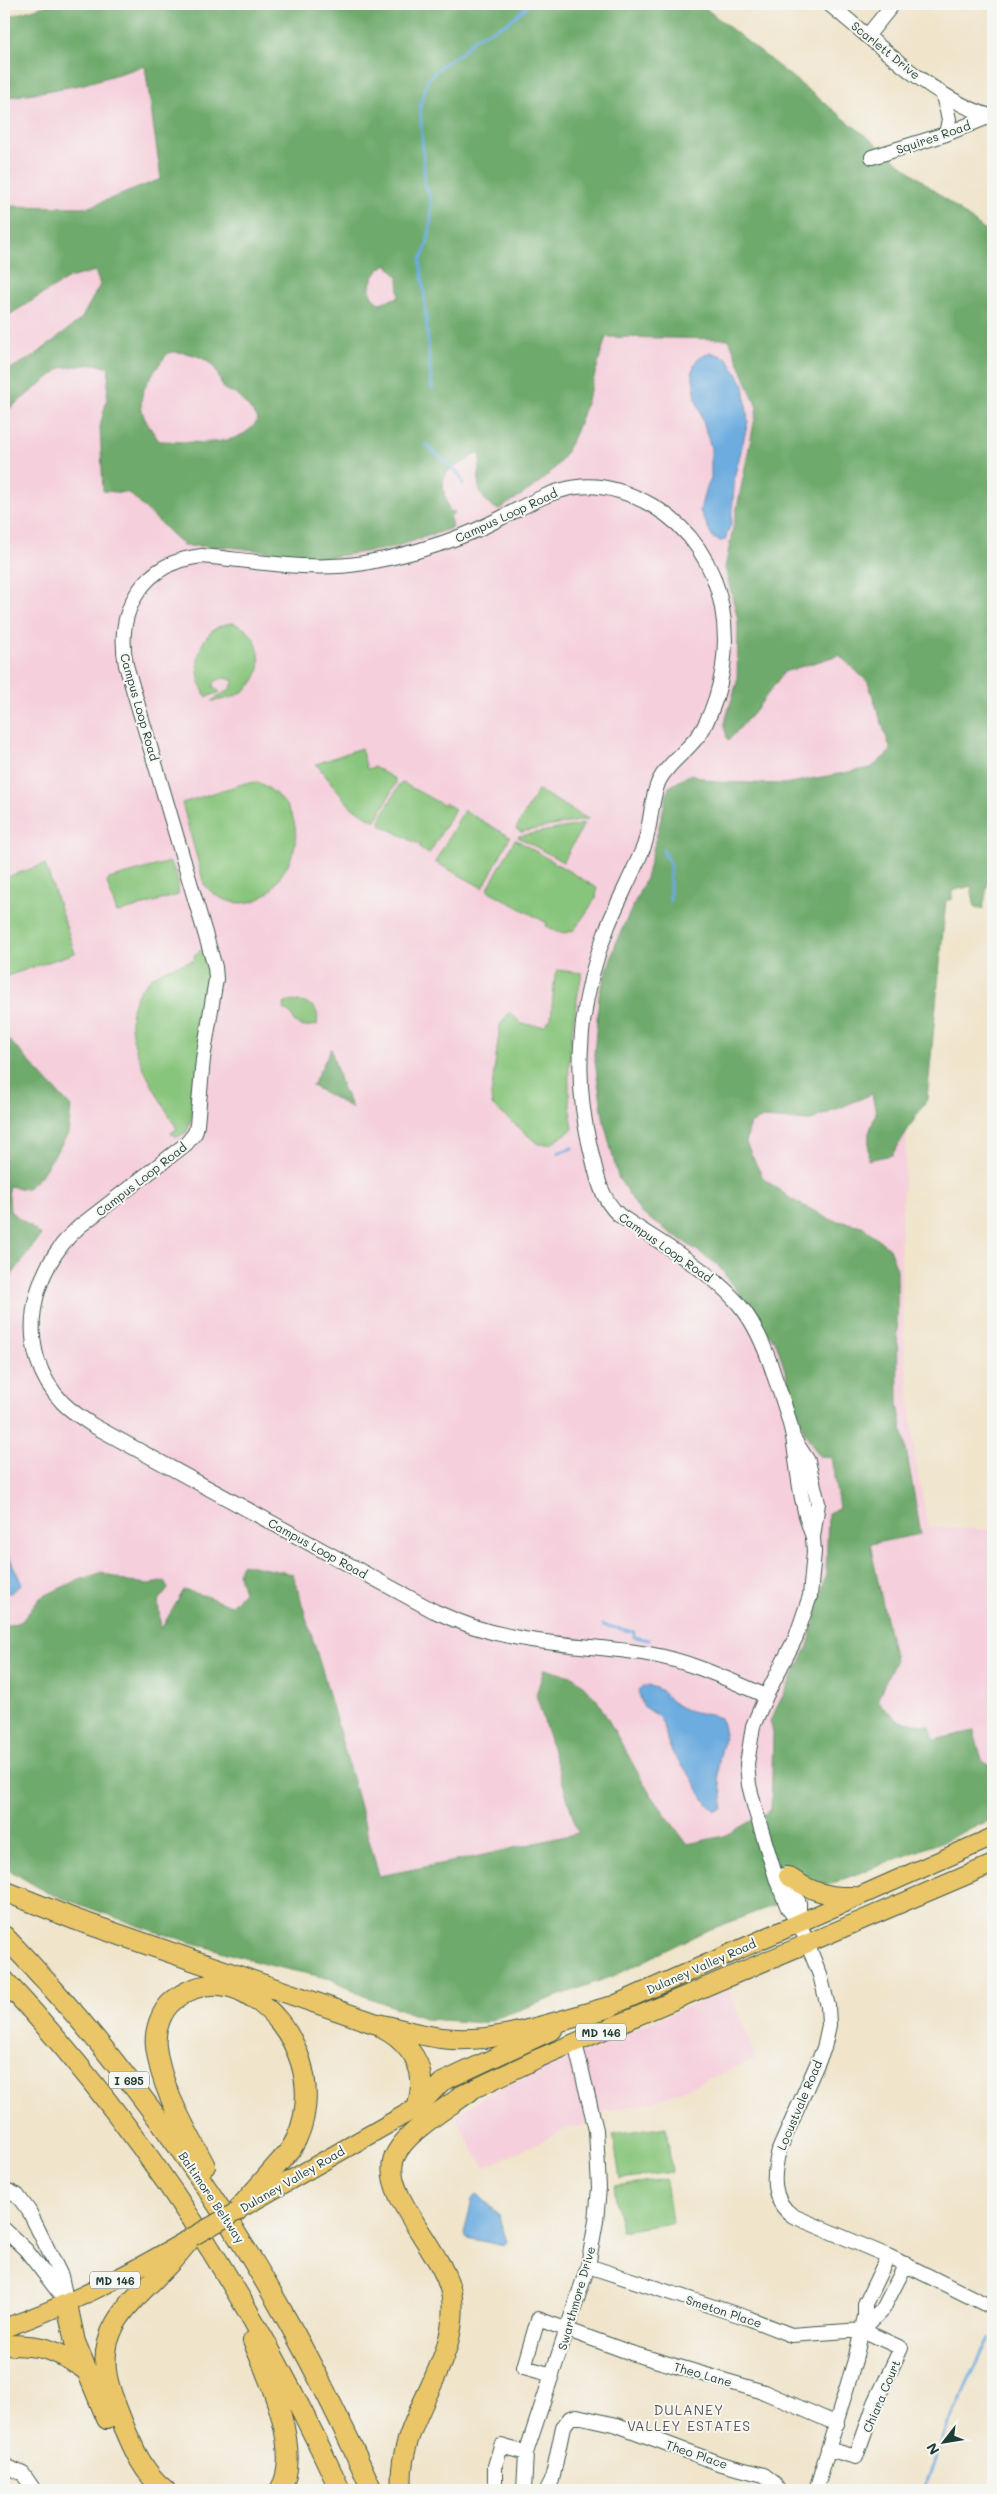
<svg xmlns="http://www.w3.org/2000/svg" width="997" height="2494" font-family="Mali,sans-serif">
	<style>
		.built { fill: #f5cfdc }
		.green { fill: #88c57c; stroke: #548158 }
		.forest { fill: #6eaa6c; stroke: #467450; fill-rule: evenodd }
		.water { fill: #6cacdf; stroke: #46748a }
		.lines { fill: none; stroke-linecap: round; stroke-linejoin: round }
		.stream { stroke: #6cacdf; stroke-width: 3 }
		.minor-casing { stroke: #3e564b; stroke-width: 16 }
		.major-casing { stroke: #3e564b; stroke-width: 20 }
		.highway-casing { stroke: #3e564b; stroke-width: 22 }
		.minor { stroke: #fff; stroke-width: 14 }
		.major { stroke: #ebc669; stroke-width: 18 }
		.highway { stroke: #ebc669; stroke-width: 20 }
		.major-bridge-casing { stroke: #3e564b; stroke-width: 20; stroke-linecap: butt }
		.major-bridge { stroke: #ebc669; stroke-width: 18 }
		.labels { text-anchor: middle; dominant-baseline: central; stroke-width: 4; stroke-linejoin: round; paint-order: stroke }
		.shield { fill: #f6f6f2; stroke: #60746d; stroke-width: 1 }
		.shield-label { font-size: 11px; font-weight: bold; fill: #1f3d34 }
		.street-label { font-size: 12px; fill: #1f3d34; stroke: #f6f6f2 }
		.neighbourhood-label { font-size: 14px; letter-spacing: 1px; fill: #60595d; stroke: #f6f6f2 }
	</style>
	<rect width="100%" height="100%" fill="#f6f6f2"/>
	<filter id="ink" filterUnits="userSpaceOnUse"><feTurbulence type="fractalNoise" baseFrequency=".02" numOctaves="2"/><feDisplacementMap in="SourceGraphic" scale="10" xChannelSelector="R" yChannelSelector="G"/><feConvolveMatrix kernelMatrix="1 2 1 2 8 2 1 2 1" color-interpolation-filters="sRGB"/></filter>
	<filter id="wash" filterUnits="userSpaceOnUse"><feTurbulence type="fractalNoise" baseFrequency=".0096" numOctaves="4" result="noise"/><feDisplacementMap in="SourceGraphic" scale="20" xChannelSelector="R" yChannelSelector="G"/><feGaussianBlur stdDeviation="1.12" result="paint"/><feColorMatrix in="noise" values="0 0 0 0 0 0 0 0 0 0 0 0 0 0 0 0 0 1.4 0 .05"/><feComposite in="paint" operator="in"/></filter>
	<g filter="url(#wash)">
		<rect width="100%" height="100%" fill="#f0e4cb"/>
		<path class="built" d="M51 4H700L993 237 936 889 908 1125 900 1242 905 1352 916 1462 928 1527 993 1530V1819L939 1843 703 1932 616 1975 4 1853V18Z
			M729 1990 756 2059 653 2102 602 2112 604 2122 571 2127 484 2168 455 2116 492 2091 615 2037Z"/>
		<path class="green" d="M233 623C246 628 252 633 257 646 268 680 243 699 212 701L230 689 234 681C226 677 220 677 214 683L213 687 220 692 207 697 205 695C190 668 198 625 233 623Z
			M361 748 367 769 374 767 395 779 396 783 377 819 373 820 350 806 316 764Z
			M258 782C299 804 307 840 280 877 276 883 271 891 265 895 246 910 217 902 204 884L182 803 245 783Z
			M403 783 443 805 445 803 455 809 429 854 420 849V845L381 825 380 820 399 785Z
			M538 790 588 819 521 832 516 829 517 827Z
			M464 810 510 837 483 888 435 862Z
			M584 824 563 862 518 837 519 836Z
			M515 839 597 888 596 898 575 929C566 936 555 932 546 926L547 923 487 890Z
			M169 862C176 868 180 886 178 895L117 913 107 883 109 879Z
			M45 864 75 953 4 977V878Z
			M202 950 206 955 211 976 191 1120 187 1132 177 1137 171 1133 177 1129C155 1088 104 1022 149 980 161 968 180 965 195 960L194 955Z
			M557 970 582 973C571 1029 564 1072 573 1129L551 1144H538L492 1105 491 1096 500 1025 510 1012 522 1024 544 1026 551 1018 555 975Z
			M289 1001C305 1002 321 1003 317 1025L304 1027 295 1023 291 1014 283 1009 284 1004Z
			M666 2127 672 2172 620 2179 613 2135Z
			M666 2179 672 2223 621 2231 614 2186Z"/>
		<path class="forest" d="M51 4H700L993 237V882H988L983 909 975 908 971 886 952 891V900H946L927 1099 892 1155 868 1160 869 1133 876 1113 872 1094 809 1121 763 1118 750 1124 746 1143 763 1178 791 1199 829 1219 862 1226 889 1248 897 1269 898 1404 921 1534 870 1544 895 1661 877 1701 899 1721 930 1726 934 1740 974 1731 982 1760 989 1766H993V1819L939 1843 703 1932 616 1975 483 2023 427 2019 361 1995 331 1979 264 1964 147 1929 46 1892 4 1867V1627L22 1621 40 1598 71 1583 102 1572 128 1582 151 1584 165 1581 168 1589 158 1602 161 1629 184 1590 206 1596 230 1606 244 1592 238 1572 242 1564 293 1574 325 1680 379 1876 475 1857 578 1833 536 1695 544 1669 575 1677 597 1700 647 1789 687 1844 724 1836 771 1810 773 1733 770 1721 808 1646 816 1616 826 1574 828 1513 839 1508 831 1457 819 1456 804 1431 777 1345 717 1264 641 1213 618 1177 604 1122 594 1055 599 995 617 940 646 878 669 787 691 774 715 782 784 784 871 768 891 751 868 682 839 655 784 672 755 711 728 741 724 725 737 682 738 620 725 568 757 408 729 339 606 337C595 372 578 444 554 469 538 486 518 497 498 510 470 492 480 481 481 454H474C468 461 462 463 454 467 436 477 445 494 449 511L455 512 450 516 452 528 392 548 324 558 229 547 184 546 129 493 103 491 100 426 107 399 109 368 96 364 61 368 4 413V372L34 356 81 319 100 285 95 271 69 278 4 318V206L89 207 161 179 145 66 81 85 4 98V18ZM387 264 398 277 399 297 379 303C361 293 373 271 387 264ZM172 352C187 352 208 356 216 371 219 376 221 384 224 389 227 391 232 392 235 394 239 397 256 415 258 419 241 451 189 441 159 441 154 433 146 423 143 414 135 392 155 371 167 354Z
			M4 1034 71 1107 68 1134 40 1177 26 1189 8 1186 10 1211 41 1235 4 1286Z
			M331 1049 341 1084 352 1108 312 1086Z"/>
		<path class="water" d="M710 352 727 358 744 385 748 422 735 475 731 524 725 540 720 541 713 538 700 511 704 494 711 479V448L696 399 692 371 697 359Z
			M4 1546 22 1584 11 1593 4 1592Z
			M643 1686C664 1686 661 1694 675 1704 689 1714 705 1712 720 1718 730 1734 719 1751 718 1769 718 1782 725 1795 722 1809L715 1811C704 1803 702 1794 695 1783 689 1772 678 1764 672 1752 660 1728 672 1723 643 1706L638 1691Z
			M478 2194 498 2215 507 2241 504 2246 467 2238 464 2234 472 2199Z"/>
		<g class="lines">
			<path class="stream" d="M432 389C427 346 427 303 420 261 431 242 436 204 425 185L420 106 428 79 442 65 460 54 474 39 507 23 530 4
				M425 444 459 474 463 484
				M663 850 670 864V901
				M558 1153 572 1148
				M603 1625 634 1632V1637L649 1640
				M924 2490 948 2424 989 2338"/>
		</g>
	</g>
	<g filter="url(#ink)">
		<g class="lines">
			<defs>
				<path id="minor" d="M829 4C876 42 933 99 990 116
					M868 35 893 4
					M943 96 949 119 946 134
					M872 157 946 134 993 115
					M794 1439 808 1461 818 1503 813 1537 814 1552 810 1596 796 1637 766 1696 753 1726 747 1764 749 1785 755 1809 777 1881 788 1908 799 1923 820 1975 828 2006 829 2025 824 2048 779 2150C773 2174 770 2200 793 2216L888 2256 993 2308
					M766 1696C727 1679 690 1661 648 1654 602 1646 554 1646 509 1636 482 1631 458 1622 434 1611L94 1426C83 1419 72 1412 63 1403 13 1351 29 1270 80 1226L186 1144 195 1133 197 1125 203 1059 216 979 215 967 126 665C115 609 144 562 202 556 256 561 311 572 364 563 398 557 435 547 467 534 538 505 572 460 653 506 730 551 742 653 704 727 693 748 671 759 660 779 651 795 651 827 644 846 633 873 619 899 608 926 580 996 572 1073 590 1147 596 1171 599 1197 619 1215 659 1243 716 1272 745 1312 759 1332 768 1355 775 1378 782 1397 789 1417 793 1437 798 1471 800 1504 813 1537
					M786 1874 799 1903V1923
					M4 2189 17 2195 29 2211 61 2276 67 2304
					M4 2229 26 2250 64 2299
					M588 2266 748 2318 791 2335 862 2330 901 2348 875 2403 856 2457 828 2449
					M862 2330 883 2309 906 2264
					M552 2375 524 2367 538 2319 631 2353 764 2392 837 2424
					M4 2465 23 2474 34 2490
					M495 2490V2466L501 2446 526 2453
					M524 2490 526 2453 588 2266 596 2221 599 2188 596 2130 575 2043
					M547 2490 552 2480 563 2427 570 2418 577 2416 617 2425 721 2464 764 2475 773 2482 778 2490
					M816 2490 855 2360 865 2316V2304L888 2256"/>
				<path id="major" d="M788 1876C810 1891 827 1897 854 1896
					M598 2012 993 1837
					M459 2096 539 2058 993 1864
					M245 2206 418 2107 442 2082 553 2030
					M4 2328C68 2306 127 2275 185 2241"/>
				<path id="highway" d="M4 1891 74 1919 374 2023C396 2028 418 2035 441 2038 498 2045 556 2021 610 2007
					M4 1936C160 2098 281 2285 372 2490
					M4 1980C146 2132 254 2302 340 2490
					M384 2029C402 2038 420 2058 421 2079 422 2088 419 2098 418 2107
					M205 2166C186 2129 161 2089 156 2047 154 2031 161 2010 174 2000 196 1983 221 1980 245 1993 299 2022 324 2095 291 2149L236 2212
					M67 2304 75 2342 107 2419
					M253 2341C269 2377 303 2454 280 2490
					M4 2345C43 2345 53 2348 86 2370
					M165 2490C144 2474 133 2448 123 2424 117 2408 110 2393 107 2377 97 2324 136 2299 167 2266 176 2257 184 2247 192 2237
					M402 2490C395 2420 460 2367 452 2298 447 2255 385 2200 393 2162 399 2135 448 2107 470 2091"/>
			</defs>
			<use href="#minor" class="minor-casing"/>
			<use href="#major" class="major-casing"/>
			<use href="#highway" class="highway-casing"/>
			<use href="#minor" class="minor"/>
			<use href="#major" class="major"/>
			<use href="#highway" class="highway"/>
			<defs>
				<path id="major-bridge" d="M192 2237 236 2212"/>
			</defs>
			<use href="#major-bridge" class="major-bridge-casing"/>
			<use href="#major-bridge" class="major-bridge"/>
		</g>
	</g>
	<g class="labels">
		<g class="shield">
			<rect x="576" y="2023.5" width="50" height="17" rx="4"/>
			<rect x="109" y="2071.5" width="40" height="17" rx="4"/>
			<rect x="90" y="2271.5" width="50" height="17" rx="4"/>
		</g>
		<g class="shield-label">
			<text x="601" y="2032">MD 146</text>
			<text x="129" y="2080">I 695</text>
			<text x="115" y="2280">MD 146</text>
		</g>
		<g class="street-label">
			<text transform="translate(886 50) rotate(39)">Scarlett Drive</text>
			<text transform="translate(933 137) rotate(-19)">Squires Road</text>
			<text transform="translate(506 515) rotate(-25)">Campus Loop Road</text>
			<text transform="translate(140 707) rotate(74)">Campus Loop Road</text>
			<text transform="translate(141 1179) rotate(-38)">Campus Loop Road</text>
			<text transform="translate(666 1247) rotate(35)">Campus Loop Road</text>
			<text transform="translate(318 1548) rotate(29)">Campus Loop Road</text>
			<text transform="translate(701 1966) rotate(-24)">Dulaney Valley Road</text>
			<text transform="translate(799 2105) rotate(-67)">Locustvale Road</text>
			<text transform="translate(292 2179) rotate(-30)">Dulaney Valley Road</text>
			<text transform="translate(212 2197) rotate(56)">Baltimore Beltway</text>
			<text transform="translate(576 2298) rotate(-74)">Swarthmore Drive</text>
			<text transform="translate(724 2311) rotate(18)">Smeton Place</text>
			<text transform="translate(703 2374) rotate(16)">Theo Lane</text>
			<text transform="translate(881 2396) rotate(-67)">Chiara Court</text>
			<text transform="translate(697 2454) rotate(19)">Theo Place</text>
		</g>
		<g class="neighbourhood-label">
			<text x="689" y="2409">DULANEY<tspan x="689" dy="16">VALLEY ESTATES</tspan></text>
		</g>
	</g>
	<rect width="997" height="2494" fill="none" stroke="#f6f6f2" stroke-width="20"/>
	<g transform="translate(944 2442) rotate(239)" stroke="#f6f6f2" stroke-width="4" paint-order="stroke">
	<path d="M0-4L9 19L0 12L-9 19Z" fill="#1f3d34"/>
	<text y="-8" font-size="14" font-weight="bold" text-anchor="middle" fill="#1f3d34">N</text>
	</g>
</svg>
